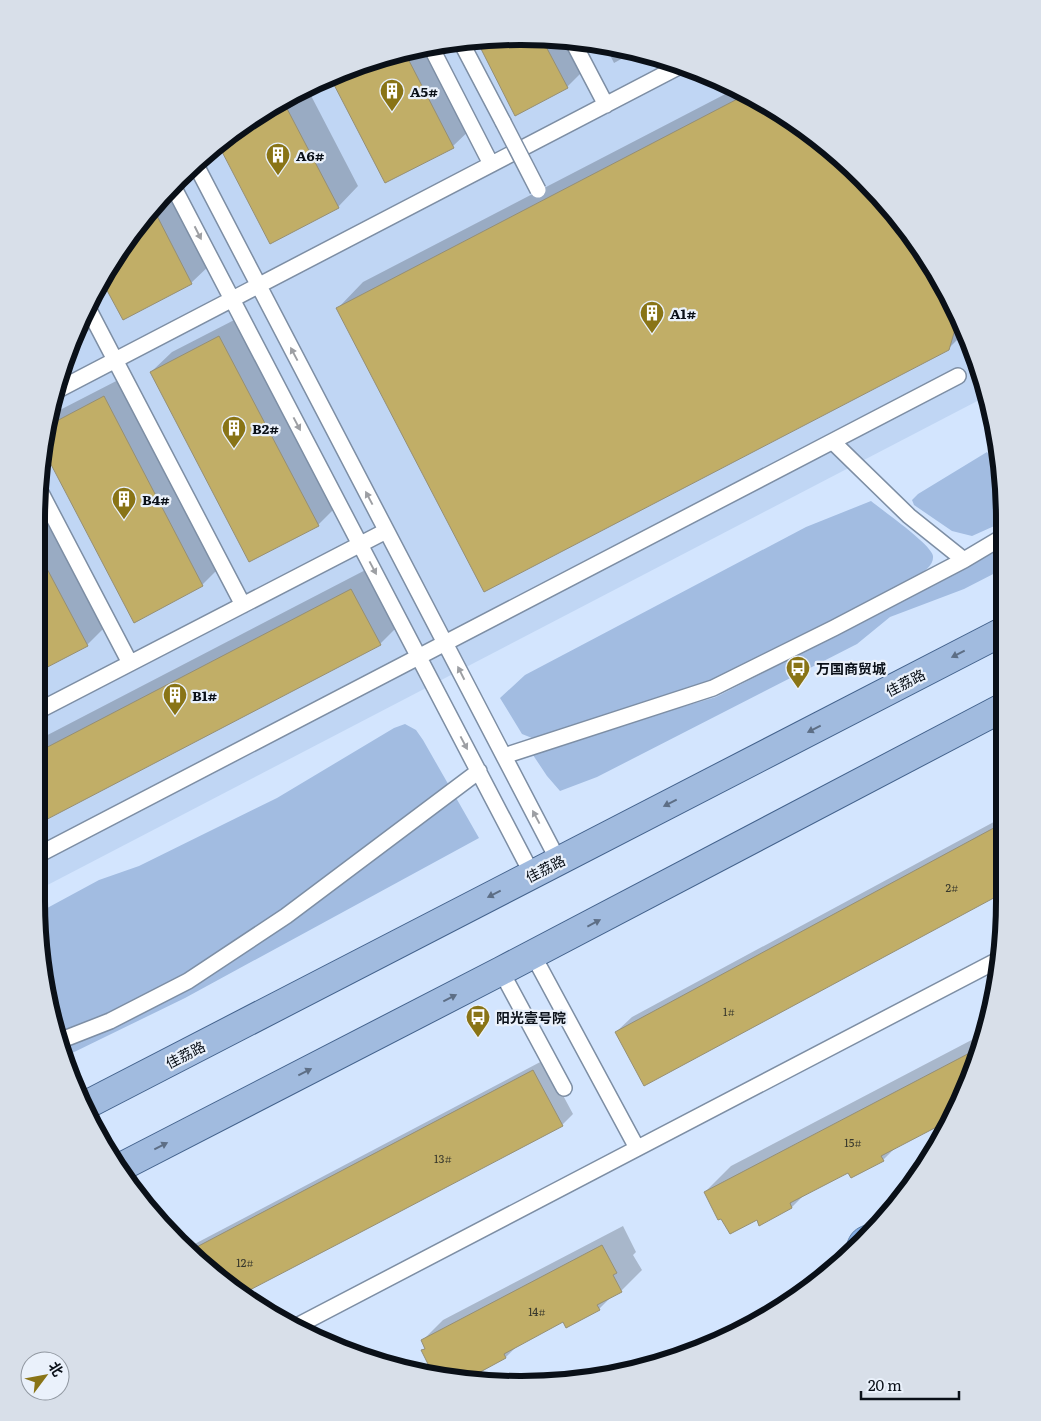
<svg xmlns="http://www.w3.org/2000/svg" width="1041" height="1421" font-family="Literata,'Noto Sans SC',serif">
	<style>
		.built { fill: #c0d6f4 }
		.green { fill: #a2bce1 }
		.water { fill: #84aee6; stroke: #5f7fa8 }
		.shadow { fill: #0003 }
		.building { fill: #c1ae67; stroke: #968f74 }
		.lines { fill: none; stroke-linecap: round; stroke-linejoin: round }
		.lane-casing { stroke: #7d8ea4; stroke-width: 18 }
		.primary-casing { stroke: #43628c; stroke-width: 30 }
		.lane { stroke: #fff; stroke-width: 15 }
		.primary { stroke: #a1bbdf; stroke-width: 28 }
		.lane-bridge-casing { stroke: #7d8ea4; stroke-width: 18; stroke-linecap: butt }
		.lane-bridge { stroke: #fff; stroke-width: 15 }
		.oneway { fill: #9d9fa3 }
		.oneway2 { fill: #5d6e85 }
		.labels { text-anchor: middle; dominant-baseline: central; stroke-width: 4.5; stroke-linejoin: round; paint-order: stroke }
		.number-label { font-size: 11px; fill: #38382c }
		.poi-label { font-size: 14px; font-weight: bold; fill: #0a1018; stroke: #eaf1fb; text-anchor: start }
		.street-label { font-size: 14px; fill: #0a1018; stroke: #eaf1fb }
		.rim { fill: none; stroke: #0a1018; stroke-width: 6 }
	</style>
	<rect width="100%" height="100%" fill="#d3e5fe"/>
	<path class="built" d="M489 37 583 40 676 62 762 101 840 156 905 225 968 335 985 397 36 891V520L53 395 118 252 225 136 306 86 395 53Z"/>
	<path class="green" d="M987 452 994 462 1001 460V523L972 536 952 531 914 505 912 500 918 494Z
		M871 501C882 510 932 545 933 556 934 565 924 572 917 576L733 672 688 689 532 738 522 734 500 698 525 675 806 527Z
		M1001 548V570L964 589 890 617 857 644 597 777 560 791 547 776 533 755 546 747 716 697 843 632Z
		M405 724 416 730 423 740 479 838 185 998 66 1056 53 1026 38 913 99 880 139 866 277 798 394 728Z"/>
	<path class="water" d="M873 1223 880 1224 843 1259C848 1238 849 1228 873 1223Z"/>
	<path class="shadow" d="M489 37 573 40 587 67 567 87Z
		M605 45 634 52 614 63Z
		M432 47 474 126 453 146 386 182 331 77 395 53Z
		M306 86 358 186 338 207 270 242 225 136Z
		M735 89 762 101 840 156 905 225 966 331 948 349 338 308 363 282Z
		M174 191 212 263 191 283 104 282 118 252Z
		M90 312 96 323 77 342Z
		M240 317 338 505 318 525 151 372 172 352Z
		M124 377 222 565 202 585 45 451 50 419 56 412Z
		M39 496 107 625 87 645 36 672V520Z
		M377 564 406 618 380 644 36 823V741Z
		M1003 817V892L645 1084 616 1032 632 1017Z
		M983 1034 979 1056 947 1126 944 1128 941 1123 897 1146 883 1160 851 1176 849 1171 805 1194 792 1207 760 1224 757 1219 705 1192 731 1166Z
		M544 1060 573 1114 562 1125 243 1292 201 1265 187 1248Z
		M623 1226 636 1252 633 1255 642 1270 622 1290 613 1295 599 1309 564 1320 518 1345 506 1357 422 1341 443 1320Z"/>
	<path class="building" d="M489 37 542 39 568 88 515 116 476 39Z
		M404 51 454 148 385 183 330 77 395 53Z
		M747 94 762 101 840 156 904 225 958 319 949 350 484 592 336 308Z
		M283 101 339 208 270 244 218 144 225 136Z
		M155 212 192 284 123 320 103 283 118 252Z
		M219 336 319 526 249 562 150 372Z
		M104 396 203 586 134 623 45 453 49 425Z
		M36 548 88 646 36 673Z
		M351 589 381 645 36 825V753Z
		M1003 823V893L644 1086 615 1032Z
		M981 1047 979 1056 950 1120 881 1156 884 1161 851 1178 848 1173 790 1203 792 1208 759 1226 757 1220 730 1234 721 1219 718 1220 704 1192Z
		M533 1070 563 1126 363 1231 244 1293 201 1265 189 1251Z
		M602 1245 617 1273 613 1275 622 1292 597 1305 600 1310 566 1328 563 1322 504 1354 506 1358 471 1377 434 1376 421 1350 425 1349 421 1340Z"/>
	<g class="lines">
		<defs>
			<path id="lane" d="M572 40 606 105
				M461 42 503 122
				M431 47 491 164
				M197 167 558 860
				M175 190 532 874
				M90 312 243 605
				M54 392 682 65
				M833 442 909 516 964 560
				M40 491 130 663
				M36 712 386 531
				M504 756 713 688 834 628 964 560 1001 538
				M36 856 958 376
				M533 955 637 1148
				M501 971 564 1088
				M59 1041 110 1021 188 981 286 916 479 771
				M295 1327 998 960"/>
			<path id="primary" d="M88 1104 1002 632
				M117 1169 501 971 1002 708"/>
		</defs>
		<use href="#lane" class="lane-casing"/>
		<use href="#primary" class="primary-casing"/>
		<use href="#lane" class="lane"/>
		<use href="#primary" class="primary"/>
		<defs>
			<path id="lane-bridge" d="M503 122 538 190"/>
		</defs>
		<use href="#lane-bridge" class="lane-bridge-casing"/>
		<use href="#lane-bridge" class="lane-bridge"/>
	</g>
	<defs><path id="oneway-solid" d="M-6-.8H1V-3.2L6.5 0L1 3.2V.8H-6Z" transform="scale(1.25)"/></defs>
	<g class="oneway">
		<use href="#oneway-solid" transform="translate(198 233) rotate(63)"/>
		<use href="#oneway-solid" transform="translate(294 354) rotate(-118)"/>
		<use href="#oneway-solid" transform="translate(297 424) rotate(62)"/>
		<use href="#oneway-solid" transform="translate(369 498) rotate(-118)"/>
		<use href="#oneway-solid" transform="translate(373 568) rotate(62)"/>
		<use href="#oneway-solid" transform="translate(461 673) rotate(-117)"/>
		<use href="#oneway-solid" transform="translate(464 743) rotate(62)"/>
		<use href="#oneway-solid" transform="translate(536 817) rotate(-118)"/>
	</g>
	<g class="oneway2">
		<use href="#oneway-solid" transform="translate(958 654) rotate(153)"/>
		<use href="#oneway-solid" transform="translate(814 729) rotate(153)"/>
		<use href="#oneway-solid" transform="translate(670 803) rotate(153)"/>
		<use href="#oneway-solid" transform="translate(494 894) rotate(153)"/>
		<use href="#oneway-solid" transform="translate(594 923) rotate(-28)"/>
		<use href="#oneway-solid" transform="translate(450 998) rotate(-27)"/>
		<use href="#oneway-solid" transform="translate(305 1072) rotate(-27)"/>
		<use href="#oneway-solid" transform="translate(161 1146) rotate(-27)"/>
	</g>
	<defs>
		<symbol id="building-pin" viewBox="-11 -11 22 30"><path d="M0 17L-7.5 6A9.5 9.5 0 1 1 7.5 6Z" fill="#897416" stroke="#eaf1fb"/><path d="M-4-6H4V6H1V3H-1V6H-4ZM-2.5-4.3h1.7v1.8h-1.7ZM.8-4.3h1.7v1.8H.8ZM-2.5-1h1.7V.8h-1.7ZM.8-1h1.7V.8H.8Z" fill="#fff"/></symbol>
		<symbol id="bus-pin" viewBox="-11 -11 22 30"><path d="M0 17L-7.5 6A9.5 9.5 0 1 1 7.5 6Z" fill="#897416" stroke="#eaf1fb"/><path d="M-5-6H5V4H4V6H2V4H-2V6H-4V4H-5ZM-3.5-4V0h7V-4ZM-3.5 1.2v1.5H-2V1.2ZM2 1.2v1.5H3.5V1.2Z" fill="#fff"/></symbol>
	</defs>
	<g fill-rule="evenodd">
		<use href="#building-pin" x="378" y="77" width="28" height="38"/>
		<use href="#building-pin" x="264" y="141" width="28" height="38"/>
		<use href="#building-pin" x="638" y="299" width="28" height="38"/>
		<use href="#building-pin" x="220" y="414" width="28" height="38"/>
		<use href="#building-pin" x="110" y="485" width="28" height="38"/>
		<use href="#bus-pin" x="784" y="654" width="28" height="38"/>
		<use href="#building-pin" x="161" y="681" width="28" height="38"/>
		<use href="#bus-pin" x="464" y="1003" width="28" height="38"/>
	</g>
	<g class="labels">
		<g class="number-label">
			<text x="952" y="887">2#</text>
			<text x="729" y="1011">1#</text>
			<text x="853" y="1142">15#</text>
			<text x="443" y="1158">13#</text>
			<text x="245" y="1262">12#</text>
			<text x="537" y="1311">14#</text>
		</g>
		<g class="poi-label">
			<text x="410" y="91">A5#</text>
			<text x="296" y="155">A6#</text>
			<text x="670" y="313">A1#</text>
			<text x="252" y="428">B2#</text>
			<text x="142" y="499">B4#</text>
			<text x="816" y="668">万国商贸城</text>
			<text x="192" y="695">B1#</text>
			<text x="496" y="1017">阳光壹号院</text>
		</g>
		<g class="street-label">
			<text transform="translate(905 682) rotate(-27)">佳荔路</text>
			<text transform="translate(545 868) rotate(-27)">佳荔路</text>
			<text transform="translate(185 1054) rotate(-27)">佳荔路</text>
		</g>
	</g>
	<path d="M0 0H1041V1421H0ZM520 45H521A475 475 0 0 1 996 520V901A475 475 0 0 1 521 1376H520A475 475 0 0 1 45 901V520A475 475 0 0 1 520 45Z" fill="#d8dfe9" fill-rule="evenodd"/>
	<path class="rim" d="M520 45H521A475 475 0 0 1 996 520V901A475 475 0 0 1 521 1376H520A475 475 0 0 1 45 901V520A475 475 0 0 1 520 45Z"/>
	<g transform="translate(45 1376) rotate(58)"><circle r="24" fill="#eaf1fb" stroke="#9097a0"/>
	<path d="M0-4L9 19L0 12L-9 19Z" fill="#897416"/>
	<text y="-8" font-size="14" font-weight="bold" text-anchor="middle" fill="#0a1018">北</text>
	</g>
	<path d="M861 1391v8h98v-8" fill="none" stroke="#0a1018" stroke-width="2.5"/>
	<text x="868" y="1391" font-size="15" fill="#0a1018" stroke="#eaf1fb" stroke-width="4" paint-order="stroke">20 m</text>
</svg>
